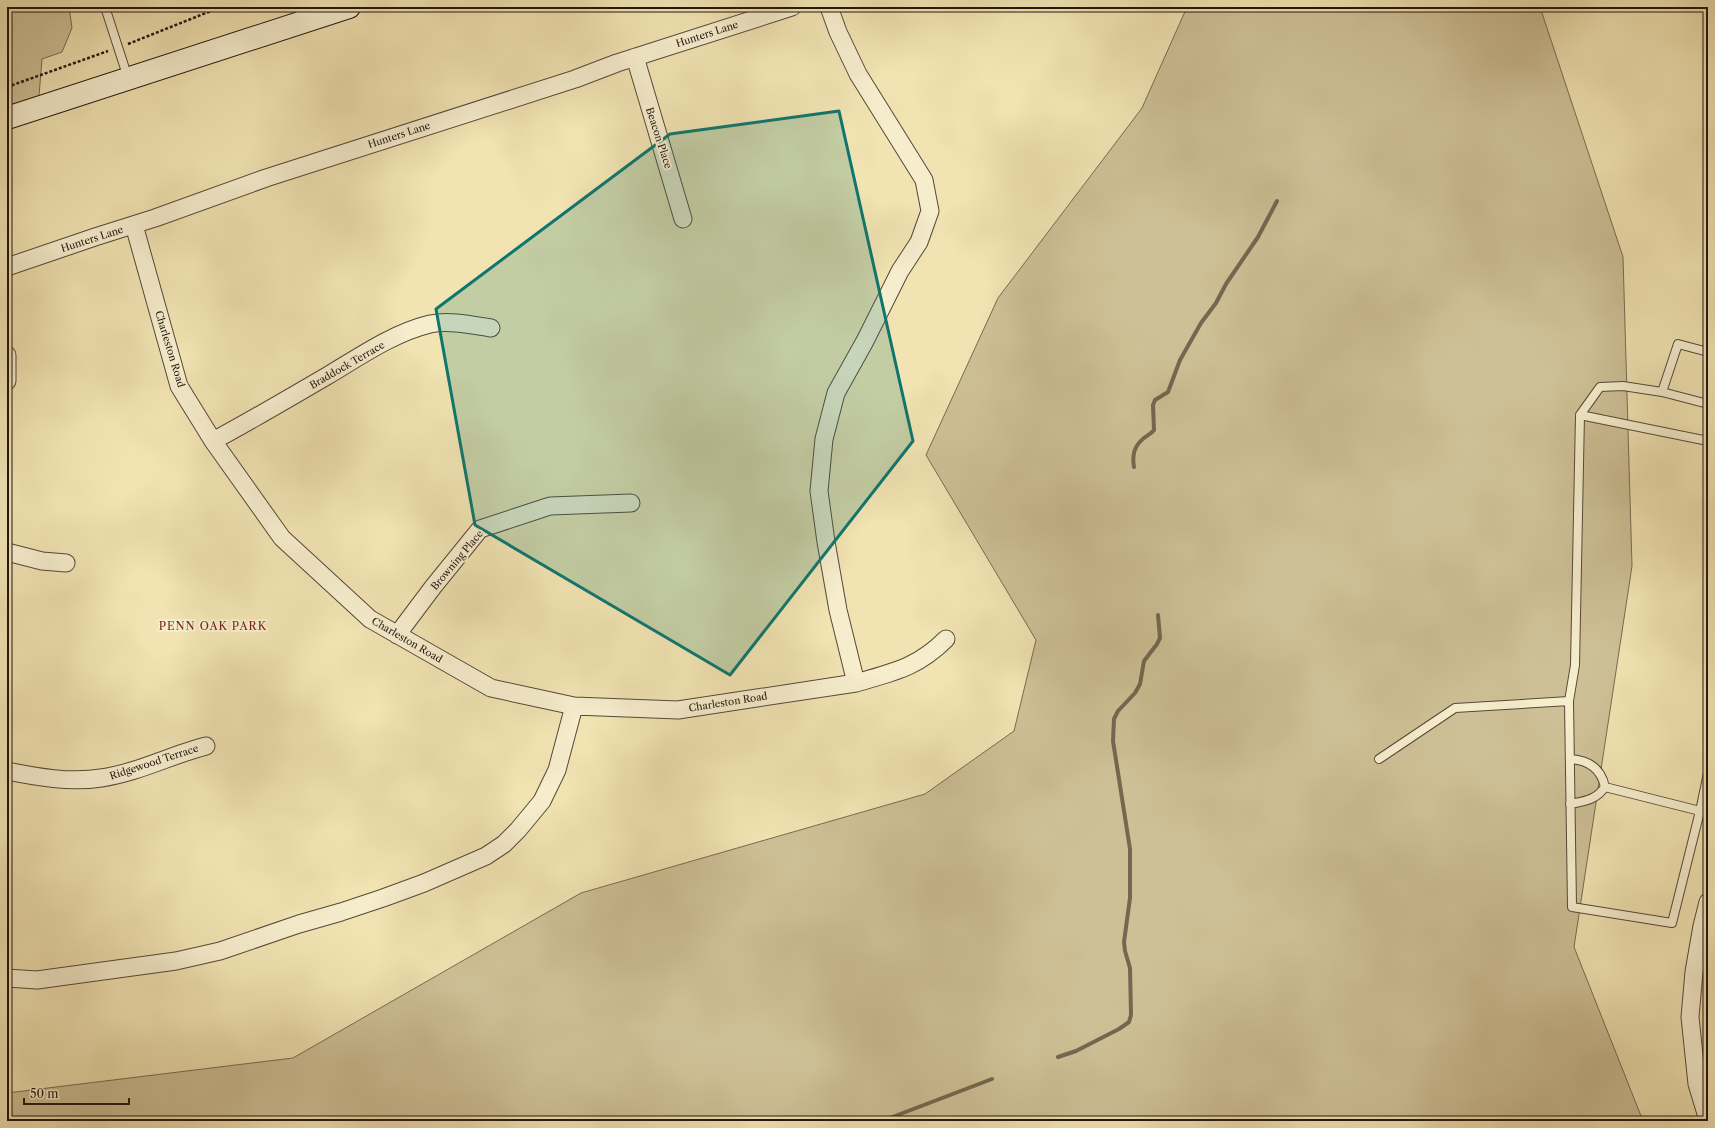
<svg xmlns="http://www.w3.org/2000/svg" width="1715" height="1128" font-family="'Libre Caslon Text',serif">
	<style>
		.green { fill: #cec096; stroke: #786a53 }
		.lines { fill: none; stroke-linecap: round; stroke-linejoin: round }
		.stream { stroke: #756750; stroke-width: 4 }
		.service-casing { stroke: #564838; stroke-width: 10 }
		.minor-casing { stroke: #564838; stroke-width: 19 }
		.secondary-casing { stroke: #231510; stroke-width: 24 }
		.path { stroke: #231510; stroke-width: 2.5; stroke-dasharray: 3 2; stroke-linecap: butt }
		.service { stroke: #f6edcd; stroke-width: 8 }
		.minor { stroke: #f6edcd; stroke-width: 17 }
		.secondary { stroke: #f6edcd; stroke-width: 22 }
		.marked { fill: #0f766e; fill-opacity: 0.2; stroke: #0f766e; stroke-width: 3; stroke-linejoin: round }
		.labels { text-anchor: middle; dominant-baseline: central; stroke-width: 4; stroke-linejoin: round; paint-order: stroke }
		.street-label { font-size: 10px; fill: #231510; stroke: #f6edcd }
		.neighbourhood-label { font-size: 11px; letter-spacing: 1px; fill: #7a1f14; stroke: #f6edcd }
	</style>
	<rect width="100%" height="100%" fill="#f1e3b2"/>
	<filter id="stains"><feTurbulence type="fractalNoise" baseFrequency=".005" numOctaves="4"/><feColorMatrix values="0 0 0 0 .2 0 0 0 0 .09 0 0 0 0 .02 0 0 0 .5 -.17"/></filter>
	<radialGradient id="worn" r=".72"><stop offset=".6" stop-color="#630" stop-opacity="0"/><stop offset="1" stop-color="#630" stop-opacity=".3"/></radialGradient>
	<path class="green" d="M7 7H69L72 28 62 52 42 59 38 108 7 119Z
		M1187 7H1540L1623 257 1632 566 1574 947 1643 1121H7V1093L293 1058 581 893 925 794 1014 731 1036 640 926 455 998 298 1142 108Z"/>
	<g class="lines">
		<path class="stream" d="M1134 467C1132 455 1134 446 1144 438 1148 435 1151 434 1154 430L1153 405 1155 400 1168 392 1180 360 1201 323 1216 303 1226 284 1258 237 1277 201
			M1058 1057 1076 1051 1119 1029 1129 1022 1131 1015 1130 968 1125 951 1124 942 1130 898V849L1113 741 1114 719 1118 711 1135 693 1140 684 1144 661 1157 644 1160 638 1158 615
			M882 1121 992 1079"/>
		<defs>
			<path id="service" d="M105 7 128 78
				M298 7 303 21
				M1708 352 1678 344 1662 392 1708 404
				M1580 415 1600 387 1623 386 1662 392
				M1708 441 1580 415 1575 665 1569 701 1572 907 1672 923 1700 811 1708 773
				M1379 759 1455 708 1569 701
				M1605 787 1708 813
				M1570 804C1585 801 1596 800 1605 787 1601 768 1588 760 1570 759"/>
			<path id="minor" d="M829 7 838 32 858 74 924 180 930 211 919 242 900 271 865 341 836 393 824 439 819 491 826 542 838 610 856 683
				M635 57 683 219
				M134 225 179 386 213 441 282 538 370 619 491 688 574 706 678 710 856 683C893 672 917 668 946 639
				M7 267 95 237 155 218 266 178 575 79 617 63 792 7
				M7 355V381
				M213 441C252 420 289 398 327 376 359 357 393 333 430 324 449 320 472 325 491 328
				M7 552 42 561 66 563
				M397 635 433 587 480 529 550 506 631 503
				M7 771C37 777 70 783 101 778 137 773 171 755 206 746
				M1708 902 1702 926 1694 972 1690 1017 1697 1084 1708 1120
				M7 978 37 980 176 961 220 951 299 924 341 912 383 898 424 883 486 856 504 844 518 830 542 801 557 770 574 706"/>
			<path id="secondary" d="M7 118 349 7"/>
		</defs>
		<use href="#service" class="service-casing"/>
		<use href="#minor" class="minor-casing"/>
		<use href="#secondary" class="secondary-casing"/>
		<path class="path" d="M128 44 221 7
			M7 87 108 51"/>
		<use href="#service" class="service"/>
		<use href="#minor" class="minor"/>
		<use href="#secondary" class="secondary"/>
	</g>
	<path class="marked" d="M839 111 913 441 730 675 475 525 436 309 670 134Z"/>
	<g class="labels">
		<g class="street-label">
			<text transform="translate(707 34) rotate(-18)">Hunters Lane</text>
			<text transform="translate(399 135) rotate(-18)">Hunters Lane</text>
			<text transform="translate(659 138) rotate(72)">Beacon Place</text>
			<text transform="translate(92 239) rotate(-18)">Hunters Lane</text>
			<text transform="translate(170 349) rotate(73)">Charleston Road</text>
			<text transform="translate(347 365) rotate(-30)">Braddock Terrace</text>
			<text transform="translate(457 560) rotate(-50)">Browning Place</text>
			<text transform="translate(407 640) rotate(30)">Charleston Road</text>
			<text transform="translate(728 702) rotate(-9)">Charleston Road</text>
			<text transform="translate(154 762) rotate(-18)">Ridgewood Terrace</text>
		</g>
		<g class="neighbourhood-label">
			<text x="213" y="626">PENN OAK PARK</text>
		</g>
	</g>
	<rect width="1715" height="1128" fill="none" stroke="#f1e3b2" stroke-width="24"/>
	<rect x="8" y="8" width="1699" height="1112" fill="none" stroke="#231510" stroke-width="2"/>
	<rect x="12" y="12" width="1691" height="1104" fill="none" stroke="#231510"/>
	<path d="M24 1098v6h105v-6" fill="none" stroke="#231510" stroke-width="2"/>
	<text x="30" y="1098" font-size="12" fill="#231510" stroke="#f6edcd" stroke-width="3" paint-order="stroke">50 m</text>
	<rect width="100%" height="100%" filter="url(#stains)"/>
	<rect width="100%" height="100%" fill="url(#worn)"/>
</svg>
